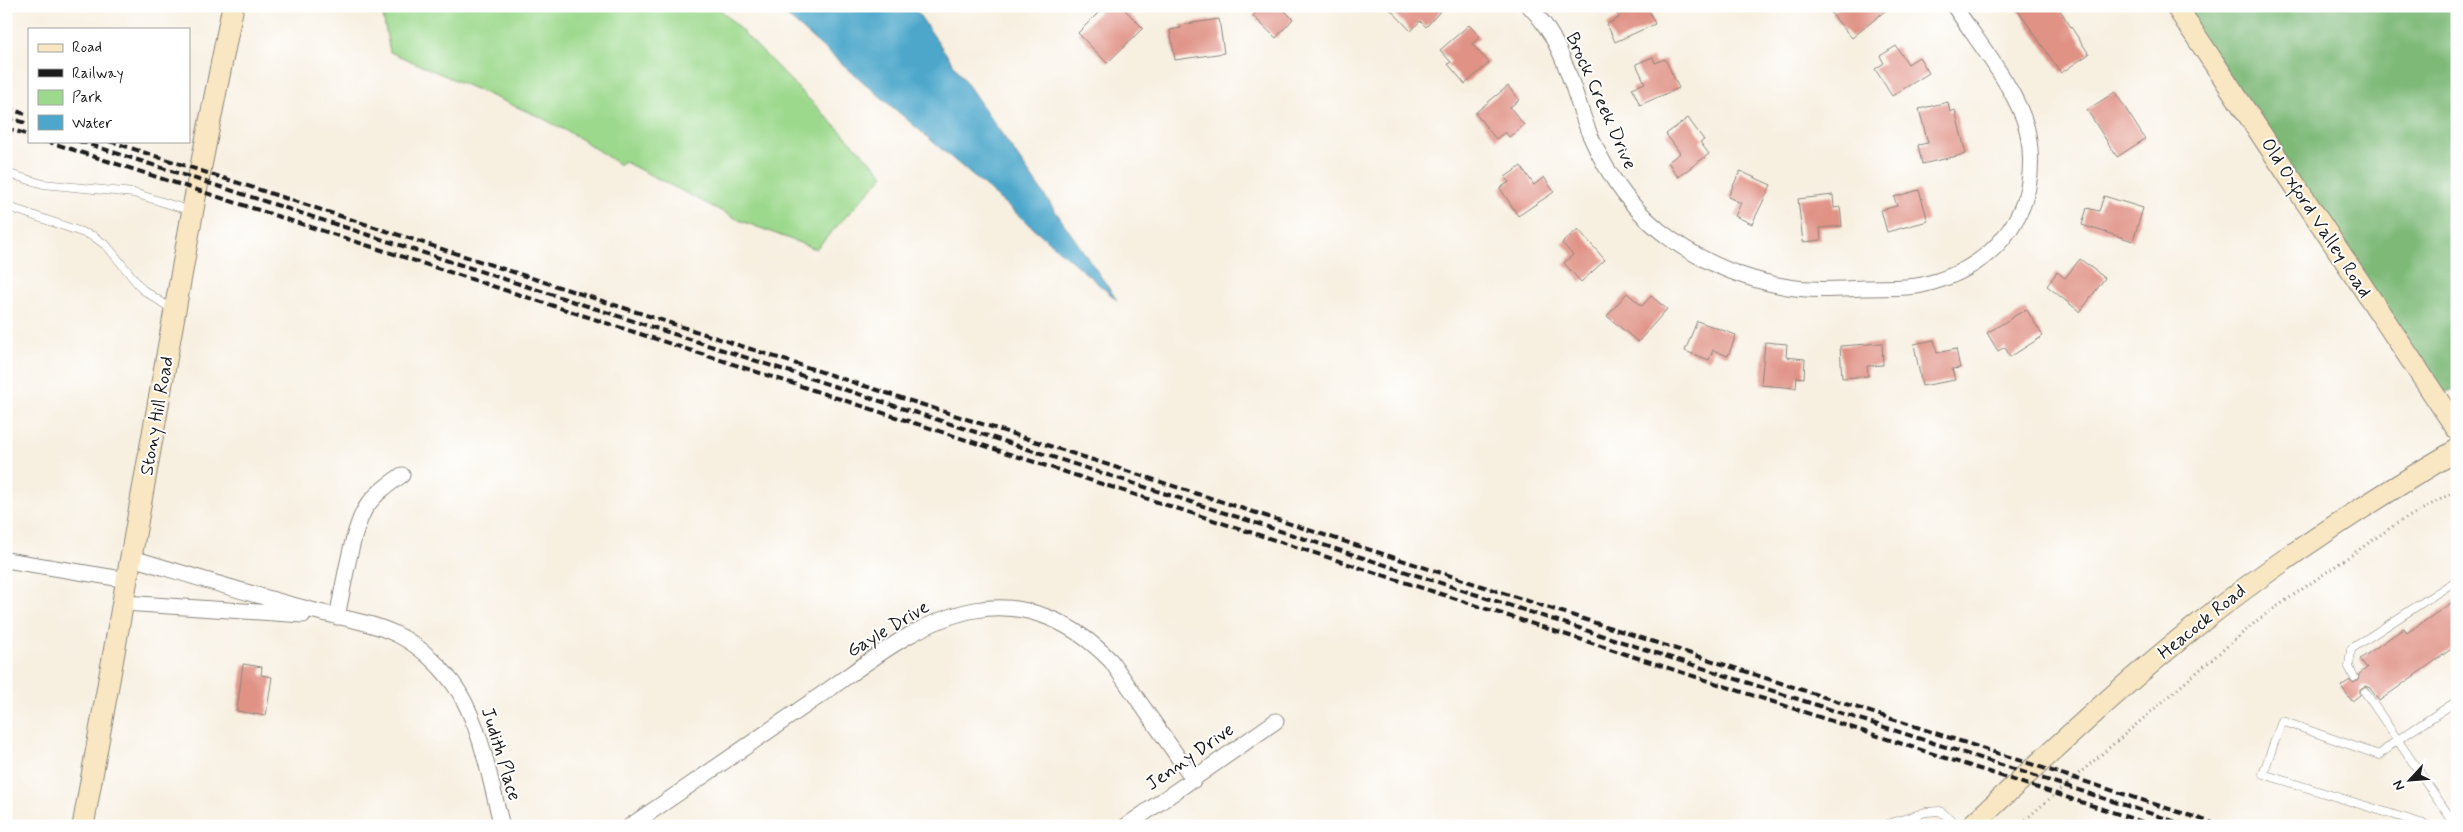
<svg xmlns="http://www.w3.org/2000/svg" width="2463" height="832" font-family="Mynerve,sans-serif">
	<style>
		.green { fill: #9dd98d; stroke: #5c7a54 }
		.forest { fill: #7eb978; stroke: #4d6a4a }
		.water { fill: #4da7cb; stroke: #346274 }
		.building { fill: #e09285 }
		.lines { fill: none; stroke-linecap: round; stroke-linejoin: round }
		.lane-casing { stroke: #8a867e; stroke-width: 9 }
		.street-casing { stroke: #8a867e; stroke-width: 17 }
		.secondary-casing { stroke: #8a867e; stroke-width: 23 }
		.path { stroke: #8a867e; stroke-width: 3; stroke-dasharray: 1 4; stroke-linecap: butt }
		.lane { stroke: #fff; stroke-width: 8 }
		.street { stroke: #fff; stroke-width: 15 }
		.secondary { stroke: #f9e7c3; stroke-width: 21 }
		.rail { stroke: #1c1c1c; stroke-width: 4; stroke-dasharray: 8 4; stroke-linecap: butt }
		.labels { text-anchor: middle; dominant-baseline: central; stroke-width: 4; stroke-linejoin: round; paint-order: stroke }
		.street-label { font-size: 19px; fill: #1c1c1c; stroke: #fff }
	</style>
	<rect width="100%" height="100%" fill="#fff"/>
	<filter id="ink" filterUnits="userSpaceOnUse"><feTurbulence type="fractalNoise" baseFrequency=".02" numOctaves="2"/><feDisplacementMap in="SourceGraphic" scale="10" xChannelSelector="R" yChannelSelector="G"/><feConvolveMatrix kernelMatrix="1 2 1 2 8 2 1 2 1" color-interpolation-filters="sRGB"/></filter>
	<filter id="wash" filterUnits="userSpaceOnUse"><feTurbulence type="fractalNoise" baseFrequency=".0096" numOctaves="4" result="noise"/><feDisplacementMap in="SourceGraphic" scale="20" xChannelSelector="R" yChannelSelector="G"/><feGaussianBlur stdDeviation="1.12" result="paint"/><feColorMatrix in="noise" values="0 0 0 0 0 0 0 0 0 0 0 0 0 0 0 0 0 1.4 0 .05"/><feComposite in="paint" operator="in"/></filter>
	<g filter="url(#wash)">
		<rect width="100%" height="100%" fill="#f7efe0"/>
		<path class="green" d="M381 6H717L884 175 816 249 739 220 623 161 620 165 576 136 540 117 390 52Z"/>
		<path class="forest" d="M2176 6H2457V388L2435 396Z"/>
		<path class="water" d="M775 6H913L1117 300Z"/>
		<g id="blocks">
			<path class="building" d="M1105 6H1121L1143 28 1107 63 1078 33Z
				M1261 6H1280L1293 19 1276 38 1253 16Z
				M1387 6H1445L1426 27 1420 21 1411 31Z
				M1614 6H1647L1655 24 1615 42 1607 24 1619 18Z
				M1840 6H1891L1852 38 1831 13Z
				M2015 6H2057L2089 54 2061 73Z
				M1219 19 1224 53 1175 60 1170 30 1181 28 1180 25Z
				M1469 25 1480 37 1472 44 1489 63 1465 84 1448 64 1451 62 1440 50Z
				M1896 46 1908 64 1919 57 1929 73 1892 96 1875 69 1884 63 1880 56Z
				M1653 57 1655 63 1665 59 1679 88 1640 105 1632 88 1645 83 1636 64Z
				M1508 86 1519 100 1510 107 1524 125 1509 137 1505 132 1496 139 1475 113Z
				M2115 92 2145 139 2117 157 2087 110Z
				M1948 102 1950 112 1955 110 1966 154 1922 164 1918 145 1928 143 1919 109Z
				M1688 118 1704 140 1700 142 1709 154 1678 177 1668 162 1680 153 1666 134Z
				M1521 166 1534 185 1544 177 1554 192 1518 216 1500 188 1509 182 1505 177Z
				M1740 171 1771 185 1752 224 1735 216 1741 203 1728 197Z
				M1919 190 1928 221 1887 232 1881 210 1897 206 1894 197Z
				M1833 195 1834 208 1840 207 1842 226 1820 228 1821 240 1803 242 1798 199Z
				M2104 196 2143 208 2133 241 2082 225 2087 208 2099 211Z
				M1578 229 1605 260 1581 282 1564 263 1573 255 1562 243Z
				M2080 259 2105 278 2080 312 2047 286 2057 272 2065 278Z
				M1627 293 1642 306 1651 296 1667 309 1638 342 1607 316Z
				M2026 309 2043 336 2010 357 2005 347 1998 351 1987 333Z
				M1697 321 1736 335 1728 356 1713 350 1709 360 1685 351Z
				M1934 340 1937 353 1956 349 1960 368 1952 369 1955 380 1922 386 1914 344Z
				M1765 342 1787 344 1786 357 1805 359 1804 378 1797 377 1796 388 1761 385Z
				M1882 343 1883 365 1867 366 1868 376 1842 378 1840 346Z
				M2457 599V645L2379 701 2370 688 2365 686 2360 689V695L2352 701 2341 686 2350 680 2354 683 2358 680 2359 674 2367 668 2360 659 2404 628 2407 633Z
				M243 664 262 667 261 675 272 677 266 716 237 711Z"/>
		</g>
	</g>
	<g filter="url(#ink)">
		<use href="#blocks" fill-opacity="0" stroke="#8a867e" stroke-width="1"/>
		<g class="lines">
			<defs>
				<path id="lane" d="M6 173 43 184 134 193 191 211
					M6 206 93 236 107 246 142 289 173 310
					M2354 677 2349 667 2351 649 2457 580
					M2365 692 2456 826
					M1882 826 1926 812 1940 811 1959 826
					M2430 826 2263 774 2282 721 2379 755 2396 741 2457 701"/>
				<path id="street" d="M1529 6C1565 42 1572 91 1590 135 1608 177 1635 214 1672 240 1707 264 1746 280 1788 287 1813 291 1839 289 1864 288 1883 287 1904 289 1922 285 1996 268 2042 211 2028 134 2020 93 1977 41 1954 6
					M132 558C189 575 246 593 304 608 334 617 370 621 398 635 422 647 445 670 459 692 483 732 490 782 502 826
					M6 560 128 580
					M124 603 303 615
					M337 617C343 590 352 527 367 506 376 493 389 484 402 475
					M630 826C692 784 753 742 815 699 864 666 915 621 975 610 1028 600 1075 624 1111 661L1194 780
					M1126 826 1276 721"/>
				<path id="secondary" d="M2176 6 2457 429
					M83 826 198 181 233 6
					M1971 826C2046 757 2120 686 2200 623 2281 558 2367 503 2457 450"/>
			</defs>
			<use href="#lane" class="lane-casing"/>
			<use href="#street" class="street-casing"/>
			<use href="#secondary" class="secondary-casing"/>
			<path class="path" d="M2018 826 2259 619 2396 524 2457 490"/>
			<use href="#lane" class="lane"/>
			<use href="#street" class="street"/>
			<use href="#secondary" class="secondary"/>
			<path class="rail" d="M6 108 29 115
				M6 117 29 124
				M6 128 29 135
				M46 141 2155 826
				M79 141 2189 826
				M109 141 2222 826"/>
		</g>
	</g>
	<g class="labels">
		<g class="street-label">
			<text transform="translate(1601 101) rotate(66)">Brock Creek Drive</text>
			<text transform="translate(2316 218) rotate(57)">Old Oxford Valley Road</text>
			<text transform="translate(157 416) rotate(-80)">Stony Hill Road</text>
			<text transform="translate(2202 622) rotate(-39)">Heacock Road</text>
			<text transform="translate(888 629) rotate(-31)">Gayle Drive</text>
			<text transform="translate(501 754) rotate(73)">Judith Place</text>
			<text transform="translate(1190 757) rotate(-35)">Jenny Drive</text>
		</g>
	</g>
	<rect width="2463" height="832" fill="none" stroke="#fff" stroke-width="25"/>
	<rect x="28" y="28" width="162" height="115" fill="#ffffff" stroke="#a4a4a4"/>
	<rect x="38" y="44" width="25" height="8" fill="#f9e7c3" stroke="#a4a4a4"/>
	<text x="72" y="52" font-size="15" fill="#1c1c1c">Road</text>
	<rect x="38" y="69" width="25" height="8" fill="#1c1c1c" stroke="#a4a4a4"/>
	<text x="72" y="78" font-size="15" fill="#1c1c1c">Railway</text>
	<rect x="38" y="90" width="25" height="15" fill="#9dd98d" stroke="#a4a4a4"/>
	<text x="72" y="102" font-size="15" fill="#1c1c1c">Park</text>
	<rect x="38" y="115" width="25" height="15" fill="#4da7cb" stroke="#a4a4a4"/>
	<text x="72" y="128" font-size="15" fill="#1c1c1c">Water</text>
	<g transform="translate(2410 780) rotate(244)" stroke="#ffffff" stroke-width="4" paint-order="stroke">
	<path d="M0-4L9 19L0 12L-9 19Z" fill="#1c1c1c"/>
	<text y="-8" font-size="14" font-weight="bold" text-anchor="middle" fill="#1c1c1c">N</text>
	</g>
</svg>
